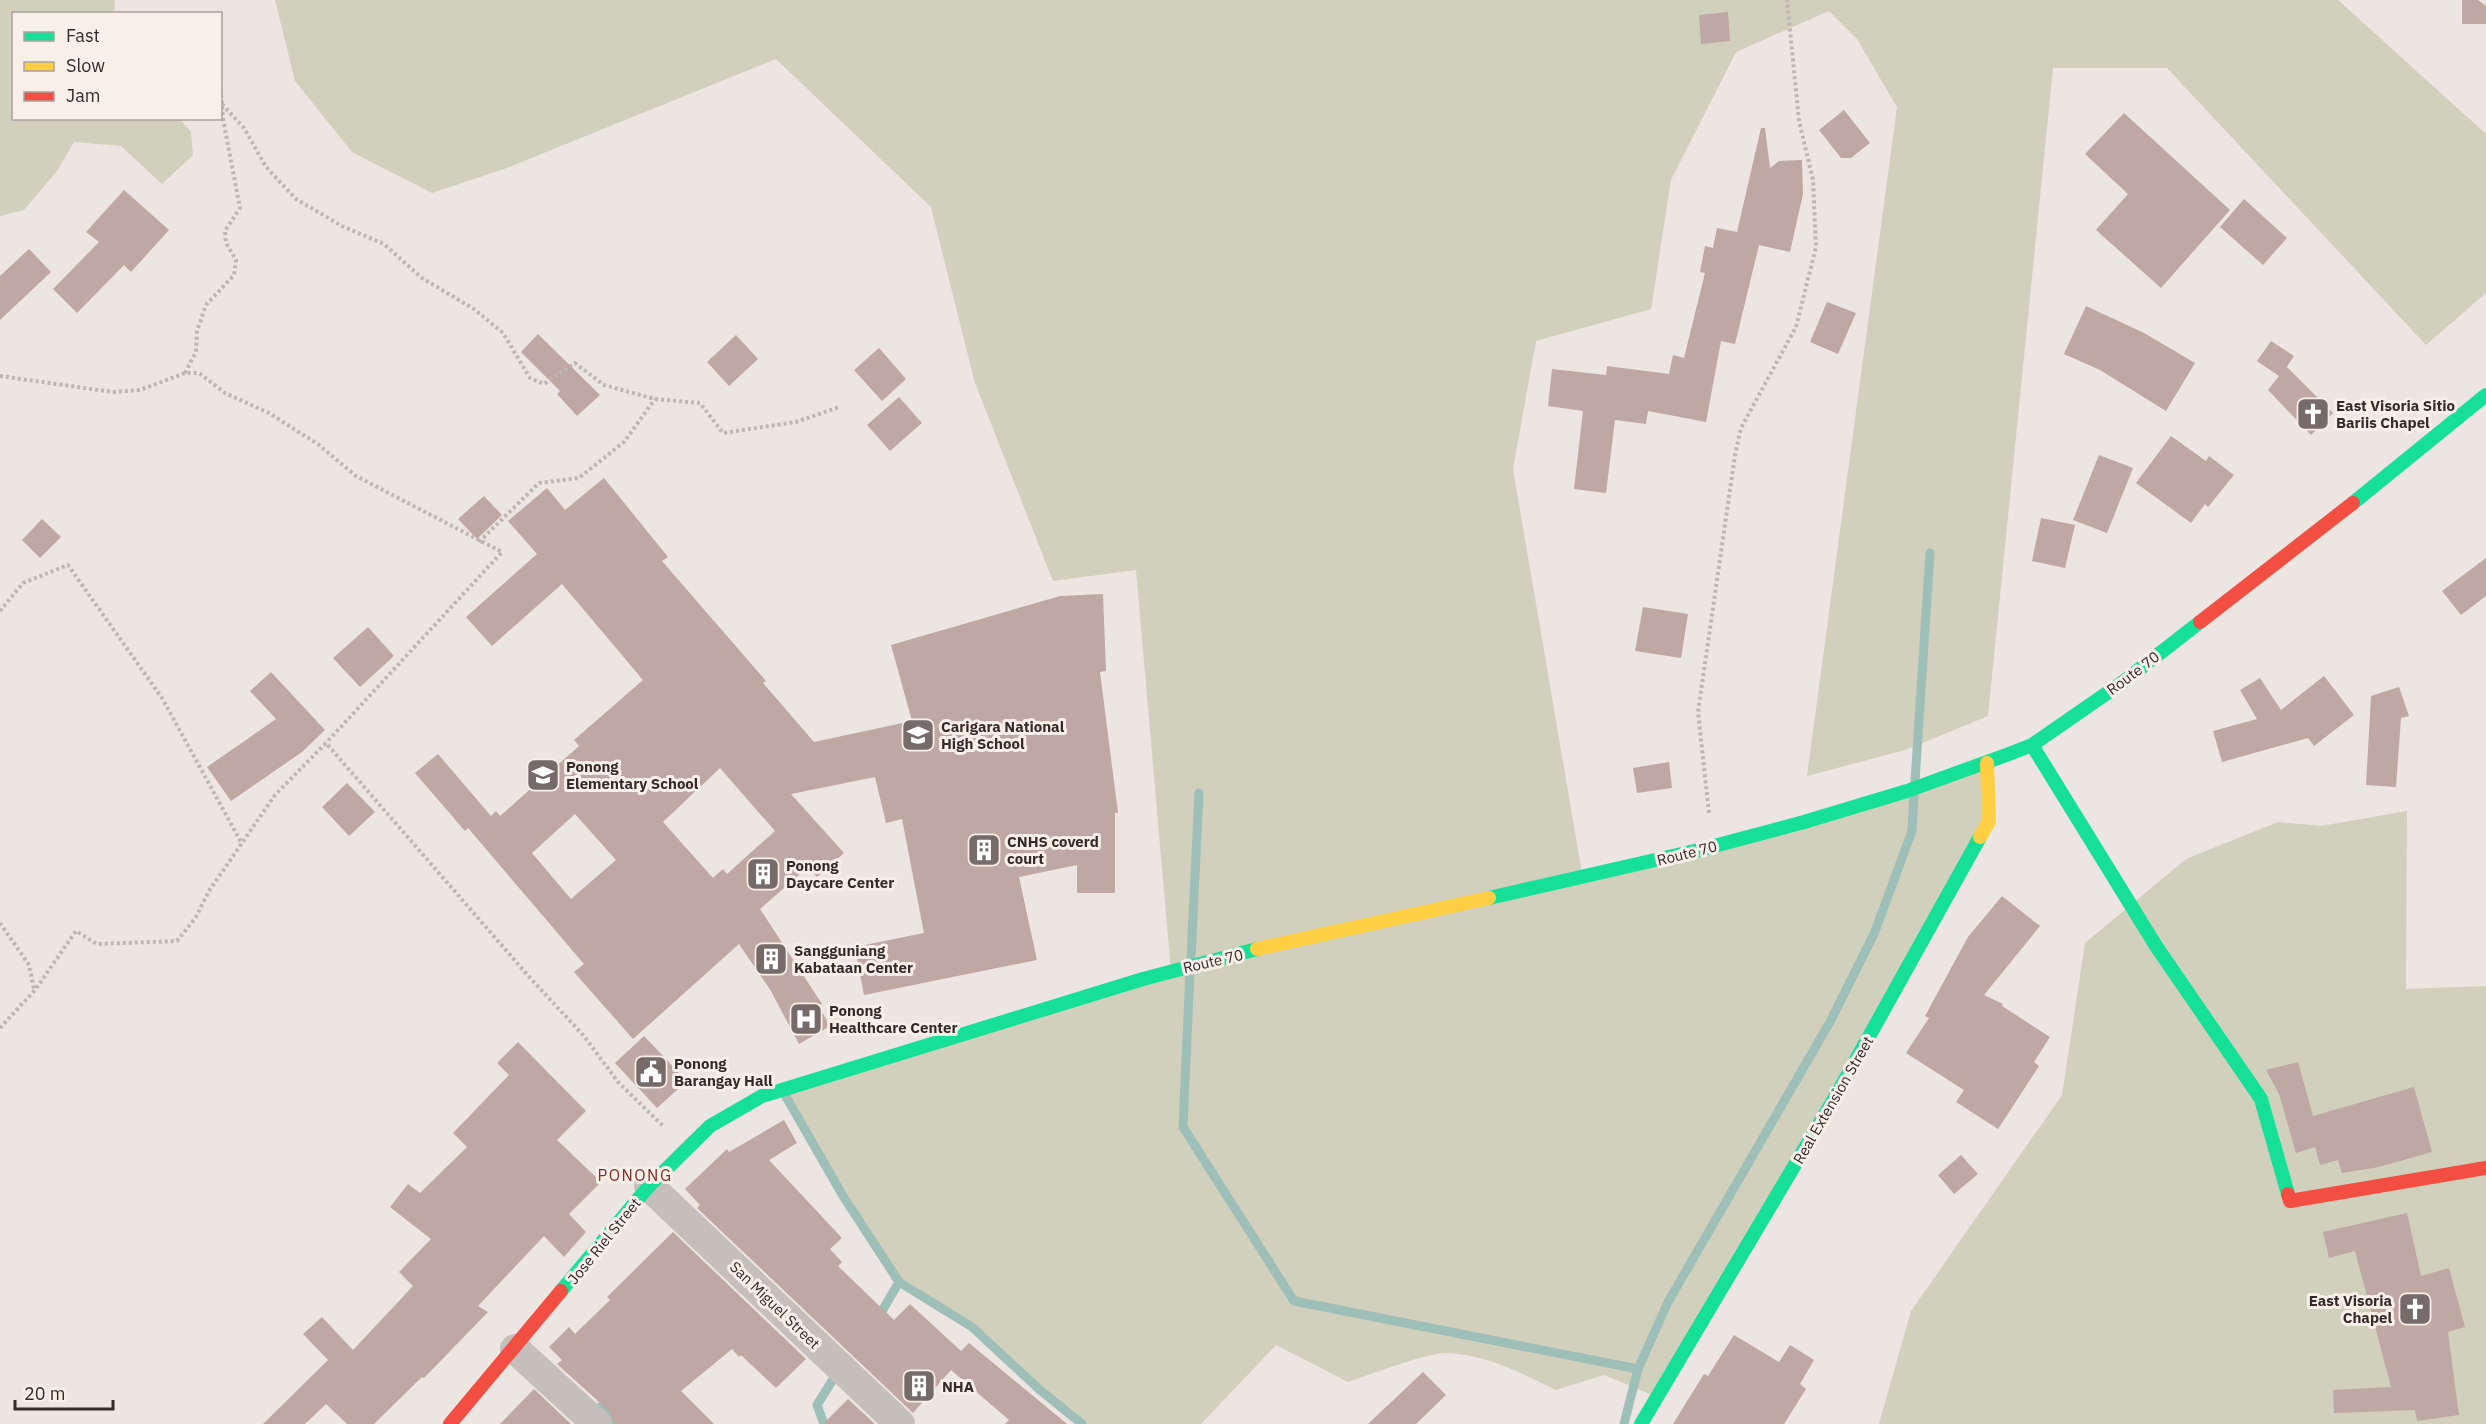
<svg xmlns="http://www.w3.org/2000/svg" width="2486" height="1424" font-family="'IBM Plex Sans',sans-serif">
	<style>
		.green { fill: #d0d0bc }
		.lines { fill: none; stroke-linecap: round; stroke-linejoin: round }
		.stream { stroke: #9ebeb8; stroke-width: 9 }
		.building { fill: #bfa7a3; fill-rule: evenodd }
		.path { stroke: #beb6b3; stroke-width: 4; stroke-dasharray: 3 3; stroke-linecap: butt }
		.street { stroke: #c6beba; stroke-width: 30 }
		.fast { stroke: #16e098; stroke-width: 14 }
		.slow { stroke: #ffcf43; stroke-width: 14 }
		.jam { stroke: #f24e42; stroke-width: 14 }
		.labels { text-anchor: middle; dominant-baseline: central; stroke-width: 6; stroke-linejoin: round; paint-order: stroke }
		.poi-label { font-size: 15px; font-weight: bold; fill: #362a28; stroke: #f9efe9; text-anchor: start }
		.street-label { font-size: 15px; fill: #362a28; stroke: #f9efe9 }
		.neighbourhood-label { font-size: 16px; letter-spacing: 1.5px; fill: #812c25; stroke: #f9efe9 }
	</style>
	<rect width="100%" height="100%" fill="#ece5e1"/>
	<path class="green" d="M0 0H115L114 13 14 14V118L180 119 191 132 193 155 162 184 121 146 74 142 57 171 24 210 0 216Z
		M275 0H2338L2486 134V293L2426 345 2167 68H2053L1988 716 1905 750 1807 776 1897 107 1857 39 1829 11 1736 52 1671 180 1651 309 1536 341 1513 469 1583 879 1987 763 1989 821 1657 1397 1604 1375 1556 1390C1522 1373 1485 1354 1446 1353 1426 1353 1369 1375 1348 1382L1276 1345 1201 1424H1082L1040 1390 972 1327 899 1282 843 1196 783 1090 1171 971 1136 570 1053 581 975 383 931 207 776 59 504 169 432 193 352 152 295 81Z
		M2407 811 2406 989 2486 986V1424H1879L1911 1311 2062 1095 2085 943 2186 859 2278 822 2321 826Z"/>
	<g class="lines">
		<path class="stream" d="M1915 781 1930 553
			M1191 958 1199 793
			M1190 972 1183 1127 1294 1301 1638 1369
			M785 1095 843 1196 899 1282 972 1327 1040 1390 1082 1424
			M878 1318 899 1282
			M600 1407 619 1424
			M824 1424 817 1405 832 1381
			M1624 1424 1638 1369 1668 1302 1831 1020 1874 934 1912 831 1914 795"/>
	</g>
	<path class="building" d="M2462 0H2478L2486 6V24H2462Z
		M1728 12 1730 41 1701 44 1699 15Z
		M1844 110 1870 143 1851 158H1841L1819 130Z
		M2124 113 2230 210 2161 288 2096 230 2128 194 2085 154Z
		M1761 128H1765L1770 168 1779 161 1802 160 1803 194 1790 252 1759 245 1735 344 1721 341 1706 422 1648 411 1646 424 1615 420 1606 493 1574 489 1583 411 1548 406 1552 369 1606 375 1607 366 1669 374 1673 355 1684 358 1705 273 1700 272 1705 246 1713 248 1717 228 1737 232Z
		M124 190 169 230 131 272 124 265 77 313 53 289 99 242 86 232Z
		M2244 199 2287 238 2263 265 2220 227Z
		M29 249 51 272 0 320V276Z
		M1827 302 1856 313 1838 354 1810 342Z
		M2086 306 2144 333 2195 363 2166 411 2100 370 2064 354Z
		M538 334 600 395 577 416 557 394 560 391 521 352Z
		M736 335 758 359 729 386 707 362Z
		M2271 341 2294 356 2284 371 2287 367 2333 413 2311 435 2268 390 2279 376 2257 361Z
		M879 348 906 379 882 401 854 370Z
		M899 397 922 423 890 451 867 425Z
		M2171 436 2206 461 2209 456 2234 475 2208 507 2205 504 2191 523 2136 483Z
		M2099 455 2133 468 2107 533 2073 520Z
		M604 478 668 557 662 561 766 681 763 683 814 742 912 721 891 645 1060 596 1103 594 1106 671 1100 672 1118 813H1115V893H1077V865L1019 877 1037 960 864 995 855 947 924 933 902 819 886 823 875 777 791 794 844 853 817 877 808 867 760 909 822 1004 818 1005 830 1026 799 1044 771 991 739 944 633 1039 574 972 584 964 468 828 465 831 415 773 438 754 491 816 496 811 500 816 579 746 574 740 643 680 562 584 492 646 466 617 537 554 508 521 547 488 565 510ZM720 768 775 831 727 874 723 869 713 878 663 822ZM575 814 616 860 571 899 532 853Z
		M484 496 502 515 477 539 458 519Z
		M2041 518 2075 525 2065 568 2032 561Z
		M42 519 61 537 40 558 22 540Z
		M2486 558V596L2461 615 2442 591Z
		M1643 607 1688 614 1681 658 1635 651Z
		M368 627 394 656 360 687 333 658Z
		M271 672 325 730 302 752 231 801 207 767 276 719 250 691Z
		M2324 676 2354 715 2314 746 2308 738 2222 762 2213 731 2257 719 2240 690 2260 678 2281 710Z
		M2399 687 2409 716 2401 718 2396 787 2366 785 2371 696Z
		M1669 762 1672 788 1637 793 1633 768Z
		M347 783 375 812 349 836 322 807Z
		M2002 896 2040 926 1984 995 2003 1004 2002 1006 2050 1037 2034 1062 2039 1066 1998 1129 1956 1102 1964 1090 1906 1053 1929 1018 1925 1016 1968 937Z
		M644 1036 687 1081 657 1108 615 1063Z
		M518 1042 586 1111 557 1140 601 1182 569 1214 586 1232 564 1257 544 1236 478 1306 488 1312 424 1378 422 1377 374 1424H347L326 1404 305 1424H263L328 1360 303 1334 322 1317 353 1350 413 1286 399 1272 431 1239 390 1207 408 1184 420 1193 467 1147 453 1133 509 1075 497 1063Z
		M2298 1062 2313 1116 2414 1087 2432 1152 2379 1167 2342 1173 2338 1160 2320 1165 2315 1147 2296 1153 2279 1094 2266 1070Z
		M784 1120 797 1143 769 1160 842 1238 830 1249 842 1262 838 1266 894 1320 910 1304 961 1351 969 1343 1067 1424H1005L1009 1420 951 1370 913 1413 697 1208 700 1205 685 1189 727 1149 729 1152Z
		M1961 1155 1978 1174 1954 1194 1938 1175Z
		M2407 1213 2421 1276 2449 1268 2465 1327 2448 1332 2459 1415 2417 1421 2415 1410 2334 1413 2333 1390 2391 1387 2355 1251 2329 1258 2323 1232Z
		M673 1232 806 1359 776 1388 741 1355 739 1357 732 1349 681 1391 714 1424H614L609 1411 557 1364 562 1360 549 1347 569 1327 575 1334 610 1300 607 1297Z
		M1734 1335 1779 1362 1790 1345 1814 1360 1800 1384 1806 1389 1784 1424H1673L1704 1374 1708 1376Z
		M1423 1372 1446 1395 1416 1424H1368Z
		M534 1389 571 1424H500Z
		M848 1399 875 1424H823Z"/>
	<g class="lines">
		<path class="path" d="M222 104 244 128 266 167 296 199 342 226 384 244 422 278 474 309 503 333 530 378 544 384 575 363 604 385 655 399 700 403 723 433 796 422 839 407
			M185 373 196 352 197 331 206 305 234 275 236 260 226 243 225 231 240 208 223 119 220 81
			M0 376 113 392 140 390 185 373H199L225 393 269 413 319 445 356 476 502 552 326 743
			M479 542 539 483 579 478 624 442 655 399
			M0 611 23 583 68 565 162 698 241 842
			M1709 813 1698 712 1735 455 1741 428 1796 327 1816 247 1813 180 1799 121 1787 0
			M0 923 29 965 34 989
			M0 1028 35 990 76 931 97 944 177 941 196 917 209 891 275 795 326 743 531 979 584 1036 618 1082 664 1127"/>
		<path class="street" d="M649 1186 900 1424
			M515 1349 597 1424"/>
		<path class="fast" d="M2353 503 2486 395
			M2032 745 2156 946 2261 1099 2288 1194
			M1489 898 1699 850 1804 822 1907 791 2009 754 2032 745 2123 682 2200 622
			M561 1291 649 1186 710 1126 762 1096 1143 979 1257 949
			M1641 1424 1837 1094 1980 837"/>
		<path class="slow" d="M1980 837 1989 821 1987 763
			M1257 949 1489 898"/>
		<path class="jam" d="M2200 622 2353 503
			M2288 1194 2290 1201 2486 1168
			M450 1424 561 1291"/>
	</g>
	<defs>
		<symbol id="church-square" viewBox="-11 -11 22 22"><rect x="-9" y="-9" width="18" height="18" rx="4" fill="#766b69" stroke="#f9efe9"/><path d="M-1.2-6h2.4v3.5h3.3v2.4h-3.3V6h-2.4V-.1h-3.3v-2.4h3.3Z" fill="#fff"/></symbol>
		<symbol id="school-square" viewBox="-11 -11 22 22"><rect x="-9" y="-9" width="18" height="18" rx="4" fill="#766b69" stroke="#f9efe9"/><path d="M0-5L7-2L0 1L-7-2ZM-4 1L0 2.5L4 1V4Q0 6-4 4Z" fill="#fff"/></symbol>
		<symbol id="building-square" viewBox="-11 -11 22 22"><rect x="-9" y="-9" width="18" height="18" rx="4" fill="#766b69" stroke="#f9efe9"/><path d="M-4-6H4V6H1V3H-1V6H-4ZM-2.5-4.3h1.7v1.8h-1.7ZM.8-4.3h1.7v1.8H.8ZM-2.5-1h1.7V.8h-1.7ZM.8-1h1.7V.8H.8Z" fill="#fff"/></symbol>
		<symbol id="hospital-square" viewBox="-11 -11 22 22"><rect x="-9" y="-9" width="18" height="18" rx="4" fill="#766b69" stroke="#f9efe9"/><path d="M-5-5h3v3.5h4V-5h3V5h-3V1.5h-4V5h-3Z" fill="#fff"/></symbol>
		<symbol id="civic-square" viewBox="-11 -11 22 22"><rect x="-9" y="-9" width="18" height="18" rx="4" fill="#766b69" stroke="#f9efe9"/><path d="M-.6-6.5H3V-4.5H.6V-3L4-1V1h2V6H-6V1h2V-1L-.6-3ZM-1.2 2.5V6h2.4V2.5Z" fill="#fff"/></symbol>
	</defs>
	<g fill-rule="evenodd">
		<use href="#church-square" x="2294" y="395" width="38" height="38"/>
		<use href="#school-square" x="899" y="716" width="38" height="38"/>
		<use href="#school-square" x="524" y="756" width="38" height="38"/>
		<use href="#building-square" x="965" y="831" width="38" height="38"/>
		<use href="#building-square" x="744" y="855" width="38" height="38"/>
		<use href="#building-square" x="752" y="940" width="38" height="38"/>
		<use href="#hospital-square" x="787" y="1000" width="38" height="38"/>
		<use href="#civic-square" x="632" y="1053" width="38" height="38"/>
		<use href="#church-square" x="2396" y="1290" width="38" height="38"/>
		<use href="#building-square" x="900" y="1367" width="38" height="38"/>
	</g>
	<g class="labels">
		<g class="poi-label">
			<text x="2336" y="405">East Visoria Sitio<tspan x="2336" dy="17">Bariis Chapel</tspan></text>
			<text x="941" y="726">Carigara National<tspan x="941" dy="17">High School</tspan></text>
			<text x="566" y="766">Ponong<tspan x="566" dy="17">Elementary School</tspan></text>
			<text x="1007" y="841">CNHS coverd<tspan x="1007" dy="17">court</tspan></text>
			<text x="786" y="865">Ponong<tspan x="786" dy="17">Daycare Center</tspan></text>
			<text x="794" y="950">Sangguniang<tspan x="794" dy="17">Kabataan Center</tspan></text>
			<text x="829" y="1010">Ponong<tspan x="829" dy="17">Healthcare Center</tspan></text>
			<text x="674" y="1063">Ponong<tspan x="674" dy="17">Barangay Hall</tspan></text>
			<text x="2392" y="1300" text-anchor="end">East Visoria<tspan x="2392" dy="17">Chapel</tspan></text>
			<text x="942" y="1386">NHA</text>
		</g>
		<g class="street-label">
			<text transform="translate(2133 673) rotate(-37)">Route 70</text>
			<text transform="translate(1687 853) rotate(-14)">Route 70</text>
			<text transform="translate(1213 961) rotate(-13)">Route 70</text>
			<text transform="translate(1833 1100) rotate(-60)">Real Extension Street</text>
			<text transform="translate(604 1241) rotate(-51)">Jose Riel Street</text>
			<text transform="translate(775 1305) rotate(44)">San Miguel Street</text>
		</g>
		<g class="neighbourhood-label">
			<text x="635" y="1175">PONONG</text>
		</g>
	</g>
	<rect x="12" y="12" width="210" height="108" fill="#f9efe9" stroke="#aba09c" stroke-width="1.5"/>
	<rect x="24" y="32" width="30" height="9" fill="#16e098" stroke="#aba09c" stroke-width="1.5"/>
	<text x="66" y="42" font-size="18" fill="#362a28">Fast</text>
	<rect x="24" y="62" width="30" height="9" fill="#ffcf43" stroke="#aba09c" stroke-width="1.5"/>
	<text x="66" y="72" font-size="18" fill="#362a28">Slow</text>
	<rect x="24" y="92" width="30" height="9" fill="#f24e42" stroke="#aba09c" stroke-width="1.5"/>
	<text x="66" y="102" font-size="18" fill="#362a28">Jam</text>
	<path d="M15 1400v9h98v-9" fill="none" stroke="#362a28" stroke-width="3"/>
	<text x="24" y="1400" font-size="18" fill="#362a28" stroke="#f9efe9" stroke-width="4.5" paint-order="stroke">20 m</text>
</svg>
